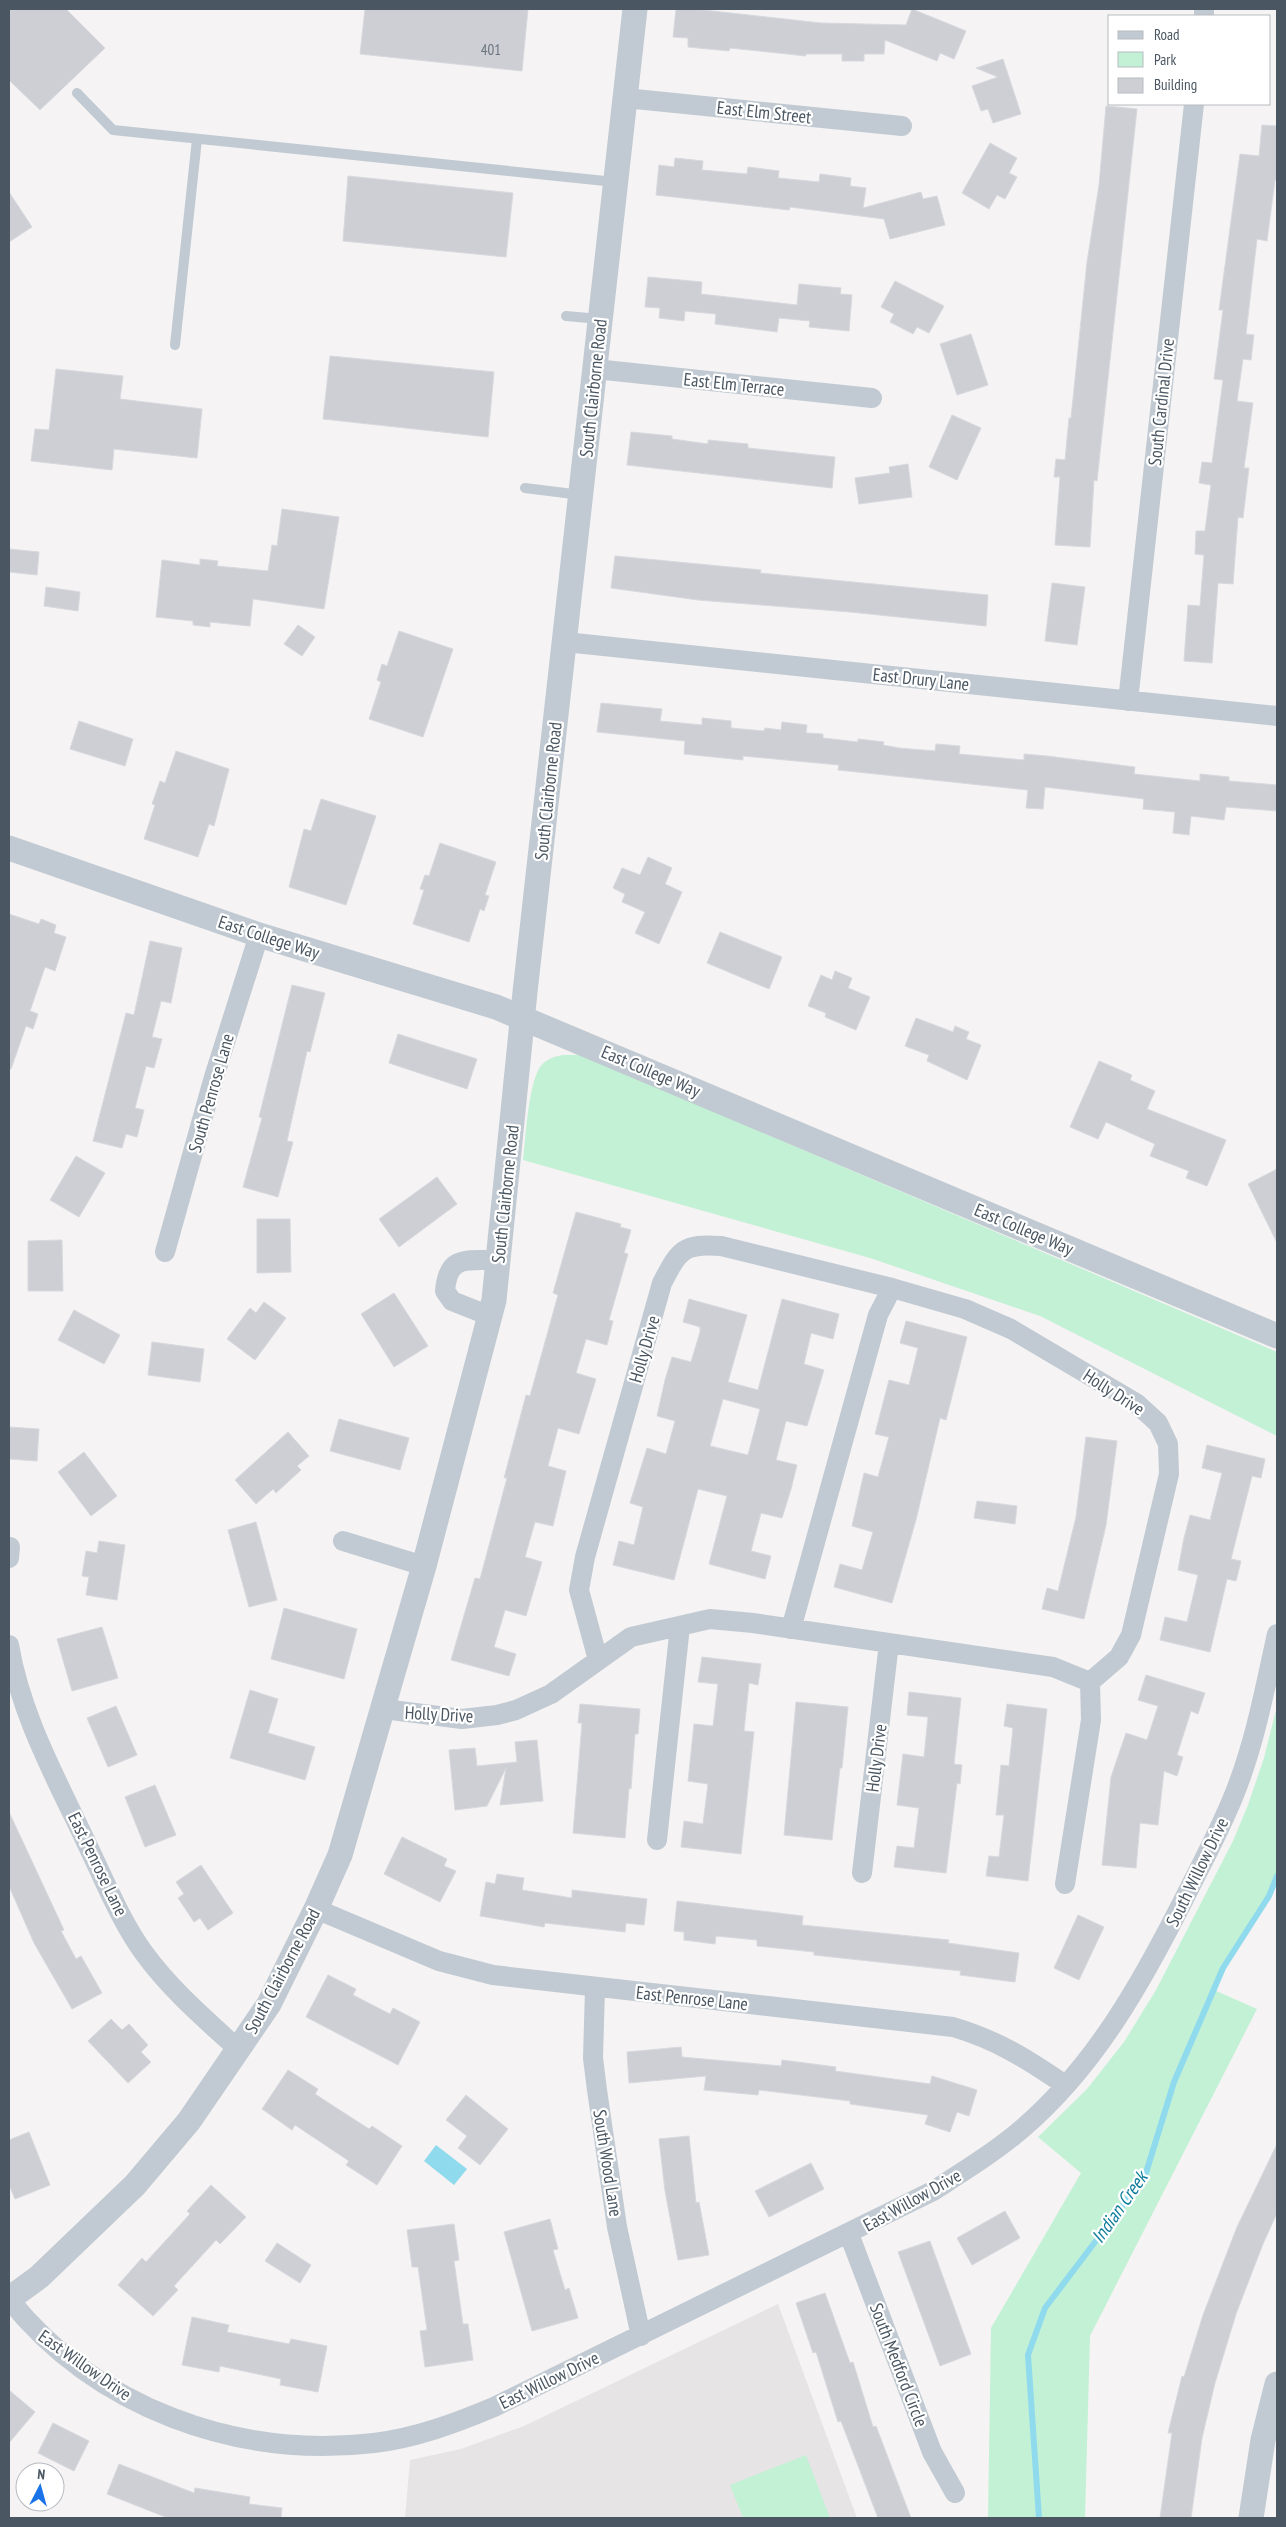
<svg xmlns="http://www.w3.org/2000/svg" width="1286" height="2527" font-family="'PT Sans Narrow',sans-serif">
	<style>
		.education { fill: #e6e4e5 }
		.green { fill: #c3f1d5 }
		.water { fill: #90daee }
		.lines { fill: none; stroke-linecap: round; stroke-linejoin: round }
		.stream { stroke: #90daee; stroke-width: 6 }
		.building { fill: #cdcfd5; stroke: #d7d9de; fill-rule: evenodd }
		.service { stroke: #c1cad2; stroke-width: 10 }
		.minor { stroke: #c1cad2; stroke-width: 20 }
		.tertiary { stroke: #c1cad2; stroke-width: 25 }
		.labels { text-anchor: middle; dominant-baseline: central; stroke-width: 4.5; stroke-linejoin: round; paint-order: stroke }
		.number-label { font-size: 15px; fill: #6b747e }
		.street-label { font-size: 18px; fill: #4a5661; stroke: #fff }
		.water-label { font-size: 19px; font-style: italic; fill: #0c7c9b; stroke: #fff }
	</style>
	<rect width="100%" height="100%" fill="#f5f3f3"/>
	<path class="education" d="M778 2304 857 2518H405L410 2460 461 2449 524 2426Z"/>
	<path class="green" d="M563 1055H581L1277 1352V1436L1040 1316 870 1258 523 1160C526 1136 528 1086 540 1067 546 1059 553 1057 563 1055Z
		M1277 1706V1876C1260 1916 1231 1950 1214 1990L1257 2009 1090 2336 1085 2518H988L991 2328 1081 2173 1038 2137 1087 2089 1124 2042 1156 1990 1233 1841 1248 1805 1264 1758Z
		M806 2455 830 2518H743L730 2485Z"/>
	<path class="water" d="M436 2145 467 2169 454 2185 424 2161Z"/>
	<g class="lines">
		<path class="stream" d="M1039 2518 1028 2355 1045 2308 1145 2176 1174 2082 1223 1968 1269 1896 1277 1876"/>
	</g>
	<path class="building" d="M9 9H66L105 48 40 110 9 80Z
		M365 9H528L522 71 360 54Z
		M676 9H695L821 23 906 25 912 9 966 31 954 59 940 53 937 61 885 40 884 54H864V61H842V54H806V56L730 48 729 51 688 47V38L673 37Z
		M1003 59 1021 114 993 123 988 109 981 111 972 86 998 77 976 68Z
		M1106 106 1137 109 1097 481 1094 480 1090 547 1055 545 1060 477H1054L1056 459 1065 460 1069 418H1071L1087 262 1099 185Z
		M1262 125 1277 126V180H1275L1267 241 1257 239 1246 334 1254 335 1251 360 1243 359 1237 401 1253 403 1244 468H1249L1243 518 1238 517 1233 584 1218 583 1212 663 1184 661 1188 605 1200 606 1204 555 1195 554 1196 531H1205L1211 485 1199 483 1202 462 1212 463 1223 380 1214 379 1223 310H1219L1240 154 1259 156Z
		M990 143 1017 158 1009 173 1017 177 1005 199 997 195 989 209 962 193Z
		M675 158 703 161 702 170 747 174 748 167 779 171 778 178 819 182 820 174 851 178 850 186 866 188 863 208 921 192 923 199 937 196 945 225 890 239 884 219 790 207 789 210 656 195 659 165 674 167Z
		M348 176 513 193 506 257 343 241Z
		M9 192 32 227 9 242Z
		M648 277 702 282 701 294 797 305 799 284 841 288 840 294 852 295 849 331 809 327 810 321 779 318 777 332 715 324 716 314 685 311 684 321 659 318 660 308 645 307Z
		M895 281 944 306 929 333 917 327 913 334 890 322 894 314 881 307Z
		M971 334 988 385 957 395 940 344Z
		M330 356 494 372 488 437 323 419Z
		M56 369 123 376 120 399 202 409 197 458 114 449 112 470 31 461 35 429 49 430Z
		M952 415 981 428 957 480 929 467Z
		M631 432 672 436V439L708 444V440L748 444V448L835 457 832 488 627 465Z
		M908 464 912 497 859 504 855 478 890 473 889 467Z
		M282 509 339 517 324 609 253 599 250 626 210 622V627L193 625V621L156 617 162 560 200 565V559L218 561 217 566 268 571 272 545 277 546Z
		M9 549 39 552 37 575 9 572Z
		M615 556 761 570 760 573 988 595 986 626 850 612 698 600 611 588Z
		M1052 583 1085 587 1077 645 1045 641Z
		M46 587 80 592 78 611 44 606Z
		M298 625 315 637 302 656 284 644Z
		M399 631 453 649 423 737 369 719 381 682 377 680 382 664 387 666Z
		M601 703 662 709 660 721 702 725V718L731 721V728L764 731 765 728 781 730 782 722 807 725 806 733 823 734V738L858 742V739L884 742 883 745 899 748 935 751 936 744 960 746 959 754 1024 760V754L1047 756 1135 767 1134 774 1200 781V774L1229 777V781L1277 785V811L1226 807 1224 820 1191 816 1189 835 1173 833 1175 812 1143 809 1144 799 1045 787 1043 809 1026 808 1028 790 838 770 839 765 743 756V760L684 754 685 741 597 732Z
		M79 721 133 739 125 766 70 749Z
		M176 751 229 769 214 826 209 824 198 857 144 839 155 805 152 804 160 781 165 783Z
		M321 799 376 816 346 905 289 887 304 829 311 831Z
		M440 843 496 862 485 895 489 896 484 911 480 909 469 942 413 924 424 890 420 889 425 875 429 876Z
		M648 857 672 868 665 884 682 892 659 944 635 933 645 912 622 902 625 894 613 888 622 868 640 875Z
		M9 914 39 924 41 919 56 925 54 933 66 937 55 971 45 967 30 1011 38 1014 33 1029 26 1026 11 1069H9Z
		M720 932 782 957 769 989 707 963Z
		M150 941 182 948 171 1003 161 1001 152 1037 162 1039 154 1068 146 1066 135 1108 144 1110 137 1137 126 1134 122 1148 93 1141 126 1013 134 1015Z
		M835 971 852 978 848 988 870 997 856 1030 825 1017 826 1013 808 1006 821 975 832 980Z
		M292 985 325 993 310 1052 307 1051 287 1141 293 1142 278 1197 243 1187 262 1118 259 1117Z
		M916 1018 953 1032 955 1026 969 1032 966 1039 981 1045 967 1080 927 1061 929 1055 905 1046Z
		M398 1034 477 1059 467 1089 389 1063Z
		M1099 1061 1132 1075 1130 1080 1155 1091 1147 1109 1226 1140 1207 1186 1186 1178 1189 1171 1150 1156 1155 1144 1106 1122 1098 1139 1070 1127Z
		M76 1156 105 1173 79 1217 50 1200Z
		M1277 1169V1243L1248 1184Z
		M437 1177 457 1204 399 1247 379 1219Z
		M576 1212 621 1224 620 1227 631 1230 624 1253 628 1254 609 1320 613 1321 607 1345 586 1339 576 1373 596 1379 579 1434 558 1428 548 1466 566 1471 553 1526 535 1522 525 1557 542 1562 526 1616 505 1610 494 1647 516 1654 509 1676 451 1660 475 1578 480 1579 507 1478H504L526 1395 530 1396 558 1295 553 1293Z
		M257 1219H290L291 1272 257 1273Z
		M62 1240 63 1291H28V1241Z
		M394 1293 428 1346 394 1367 361 1314Z
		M689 1299 747 1315 728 1382 758 1390 782 1299 839 1314 833 1339 811 1333 804 1364 824 1370 807 1426 786 1421 776 1460 797 1465 791 1489 782 1518 761 1513 751 1551 771 1556 765 1579 709 1564 727 1496 698 1489 674 1580 613 1565 619 1541 634 1545 643 1507 630 1503 647 1448 666 1454 675 1421 657 1416 665 1380 672 1357 691 1362 700 1332V1327L683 1322ZM723 1399 760 1409 748 1455 710 1446Z
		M264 1302 286 1318 255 1360 227 1339 250 1308 256 1313Z
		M74 1310 120 1335 104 1364 58 1340Z
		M906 1321 967 1337 946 1420 940 1418 916 1520 892 1603 834 1587 840 1564 862 1570 873 1532 852 1526 864 1473 878 1477 889 1437 875 1434 889 1380 909 1385 918 1348 900 1343Z
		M152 1342 204 1349 200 1382 148 1375Z
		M339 1419 409 1438 400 1470 330 1451Z
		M9 1427 39 1429 37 1461 9 1459Z
		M288 1432 309 1456 297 1466 301 1470 276 1493 273 1489 256 1504 235 1480Z
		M1086 1437 1117 1441 1106 1525 1084 1619 1042 1609 1047 1588 1058 1591 1076 1517Z
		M1207 1445 1265 1459 1261 1478 1252 1476 1231 1559 1241 1561 1236 1581 1227 1579 1210 1652 1160 1640 1165 1617 1187 1622 1198 1575 1178 1570 1184 1538 1190 1515 1210 1520 1222 1473 1202 1468Z
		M84 1452 117 1496 91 1516 58 1472Z
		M977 1501 1017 1506 1015 1524 974 1518Z
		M256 1522 277 1600 249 1607 228 1530Z
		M99 1541 125 1545 117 1600 86 1595 89 1577 82 1576 86 1551 97 1553Z
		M284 1608 357 1629 344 1679 271 1659Z
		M102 1627 118 1678 72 1691 57 1639Z
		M702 1657 761 1664 758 1685 749 1683 744 1731 754 1732 741 1854 681 1847 684 1821 703 1824 708 1784 688 1781 694 1724 713 1726 718 1684 698 1682Z
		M1146 1675 1205 1693 1198 1714 1191 1711 1177 1755 1183 1757 1177 1776 1164 1771 1158 1825 1140 1823 1136 1868 1102 1865 1111 1777 1126 1733 1147 1740 1158 1706 1138 1700Z
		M250 1690 278 1699 268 1733 315 1747 305 1780 230 1758Z
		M909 1692 961 1698 954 1764 962 1765 960 1784 957 1783 946 1873 894 1867 897 1846 914 1848 919 1808 897 1805 903 1754 924 1757 928 1717 907 1715Z
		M796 1702 848 1707 842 1768H840L832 1840 784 1835Z
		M580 1704 640 1709 638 1734H635L631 1789 629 1788 625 1838 573 1833 582 1723H578Z
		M1007 1704 1047 1709 1028 1881 986 1876 989 1856 999 1857 1004 1815H996L1001 1765 1009 1766 1013 1728 1004 1726Z
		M116 1706 137 1755 108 1767 87 1718Z
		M537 1740 543 1801 500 1805 506 1768 487 1806 455 1810 449 1750 475 1748 477 1766 517 1762 515 1742Z
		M155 1785 176 1835 145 1847 125 1797Z
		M9 1812 64 1930 61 1931 76 1959 81 1956 102 1993 72 2009 34 1943 9 1886Z
		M402 1837 447 1859 444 1866 456 1871 440 1902 384 1874Z
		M201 1865 233 1913 208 1930 200 1918 194 1922 178 1898 184 1894 176 1882Z
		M497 1874 524 1878 522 1890 572 1898V1890L647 1899 644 1925 626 1923 625 1932 545 1923 544 1927 480 1916 486 1882 495 1884Z
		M677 1901 803 1916 802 1925 949 1940 948 1943 1019 1953 1015 1982 960 1975 961 1971 814 1955V1952L757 1946V1940L716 1936 715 1944 684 1940V1932L674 1931Z
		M1078 1915 1104 1927 1079 1980 1054 1968Z
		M328 1975 356 1989 353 1995 390 2014 393 2008 420 2022 398 2065 306 2017Z
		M111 2019 122 2030 129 2024 148 2045 141 2052 151 2062 128 2083 88 2041Z
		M681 2047 682 2057 781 2066 782 2060 836 2067 835 2071 930 2084 932 2076 977 2090 969 2116 957 2112 950 2132 925 2124 928 2115 850 2104V2101L759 2090 758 2095 704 2090 706 2076 629 2083 627 2052Z
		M288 2070 318 2089 315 2094 369 2129 372 2126 402 2146 377 2185 346 2165 349 2161 295 2125 292 2130 262 2109Z
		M466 2095 508 2129 480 2165 458 2148 467 2136 446 2120Z
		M29 2132 50 2185 15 2199 9 2185V2140Z
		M689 2136 696 2203 699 2202 709 2255 678 2260 665 2191 659 2139Z
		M1277 2144V2213L1263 2244 1236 2314 1215 2383 1202 2438 1191 2518H1160L1172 2433H1168L1182 2376 1184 2377 1203 2315 1237 2227Z
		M811 2163 824 2189 769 2217 755 2191Z
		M211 2185 246 2217 220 2244 216 2240 174 2286 178 2290 153 2316 118 2285 142 2258 146 2262 190 2214 187 2211Z
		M1005 2211 1020 2238 972 2265 957 2238Z
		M550 2219 558 2249 553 2250 565 2290 569 2288 578 2318 532 2331 504 2232Z
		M454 2224 459 2260 454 2261 463 2324H468L473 2360 425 2367 420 2331 427 2330 418 2267H412L407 2230Z
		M930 2241 971 2354 940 2366 898 2252Z
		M277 2243 311 2265 300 2283 265 2261Z
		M825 2293 850 2363 853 2362 873 2427 876 2426 911 2518H878L841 2421 838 2422 816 2352 813 2353 796 2303Z
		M192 2317 229 2325 227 2332 289 2344 291 2339 327 2346 318 2392 280 2385 281 2379 220 2366 219 2372 182 2365Z
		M9 2390 35 2412 9 2443Z
		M53 2423 89 2441 74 2471 38 2453Z
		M119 2464 194 2493 195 2488 250 2497 249 2504 282 2508 281 2518H168L107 2494Z"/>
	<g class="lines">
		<path class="service" d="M77 93 113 130 615 182
			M566 316 600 319
			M175 345 197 139
			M525 488 581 495"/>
		<path class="minor" d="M1204 16V9
			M625 98 902 126
			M595 369 872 398
			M565 642 1277 716
			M1128 701 1194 104
			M165 1252 214 1077 259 935
			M490 1316 452 1301 445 1291C448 1254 467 1261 497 1260
			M343 1541 424 1566
			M9 1558 10 1547
			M791 1629 878 1315 892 1288
			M9 1645C21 1716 56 1778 86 1842 103 1877 121 1922 144 1953 171 1990 205 2019 239 2050
			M384 1709 462 1719 497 1715 516 1710 551 1694 631 1637 710 1619 753 1623 1053 1667 1090 1682 1119 1657 1131 1635 1169 1474 1168 1444 1158 1423 1136 1403 1011 1329 965 1309 892 1288 721 1246C682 1243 679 1251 662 1283L585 1557 579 1590 598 1660
			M657 1840 680 1626
			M862 1873 889 1643
			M1065 1884 1091 1720 1090 1682
			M316 1909 439 1961 493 1975 953 2027C997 2040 1027 2059 1065 2085
			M595 1988 593 2058 597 2090 617 2227 641 2336
			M849 2234 932 2452 955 2493
			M9 2299C96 2408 237 2459 374 2443 416 2438 456 2423 494 2407L933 2191C964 2171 995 2152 1023 2128 1096 2065 1142 1982 1185 1897 1202 1863 1220 1830 1234 1795 1255 1743 1265 1688 1277 1634"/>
		<path class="tertiary" d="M9 848 259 935 496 1007 1277 1336
			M9 2299 39 2277 135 2185 189 2121 269 2004 316 1909 340 1855 424 1566 494 1300 525 992 635 9
			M1251 2518 1263 2440 1277 2384"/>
	</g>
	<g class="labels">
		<g class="number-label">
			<text x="491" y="49">401</text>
		</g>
		<g class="street-label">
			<text transform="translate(764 112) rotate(6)">East Elm Street</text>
			<text transform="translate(734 384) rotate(6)">East Elm Terrace</text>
			<text transform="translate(593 388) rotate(-84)">South Clairborne Road</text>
			<text transform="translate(1161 402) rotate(-84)">South Cardinal Drive</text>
			<text transform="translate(921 679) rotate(6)">East Drury Lane</text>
			<text transform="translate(548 791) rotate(-84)">South Clairborne Road</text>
			<text transform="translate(269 937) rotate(18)">East College Way</text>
			<text transform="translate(651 1071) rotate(23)">East College Way</text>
			<text transform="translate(211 1093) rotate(-74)">South Penrose Lane</text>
			<text transform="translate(505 1194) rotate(-84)">South Clairborne Road</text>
			<text transform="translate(1024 1229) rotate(23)">East College Way</text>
			<text transform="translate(644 1349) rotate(-74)">Holly Drive</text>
			<text transform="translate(1114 1392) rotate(33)">Holly Drive</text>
			<text transform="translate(439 1714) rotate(3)">Holly Drive</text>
			<text transform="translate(876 1758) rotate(-83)">Holly Drive</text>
			<text transform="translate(98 1864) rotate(64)">East Penrose Lane</text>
			<text transform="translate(1197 1872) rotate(-64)">South Willow Drive</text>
			<text transform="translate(282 1971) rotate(-62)">South Clairborne Road</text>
			<text transform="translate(692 1998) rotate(6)">East Penrose Lane</text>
			<text transform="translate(608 2163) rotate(81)">South Wood Lane</text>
			<text transform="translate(912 2200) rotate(-29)">East Willow Drive</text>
			<text transform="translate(85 2365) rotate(35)">East Willow Drive</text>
			<text transform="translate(899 2365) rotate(69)">South Medford Circle</text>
			<text transform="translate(549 2380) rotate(-26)">East Willow Drive</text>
		</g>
		<g class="water-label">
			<text transform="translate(1119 2207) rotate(-55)">Indian Creek</text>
		</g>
	</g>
	<rect width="1286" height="2527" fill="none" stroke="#4a5661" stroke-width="20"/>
	<rect x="1108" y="15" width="162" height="90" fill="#ffffff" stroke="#b7bbc0"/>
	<rect x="1118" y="31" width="25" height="8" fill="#c1cad2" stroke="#b7bbc0"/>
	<text x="1154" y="40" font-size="15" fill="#4a5661">Road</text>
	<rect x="1118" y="52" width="25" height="15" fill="#c3f1d5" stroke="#b7bbc0"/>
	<text x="1154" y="65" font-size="15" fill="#4a5661">Park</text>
	<rect x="1118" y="78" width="25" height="15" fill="#cdcfd5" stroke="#b7bbc0"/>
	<text x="1154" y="90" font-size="15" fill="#4a5661">Building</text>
	<g transform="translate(40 2487) rotate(6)"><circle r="24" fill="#ffffff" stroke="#b7bbc0"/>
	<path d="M0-4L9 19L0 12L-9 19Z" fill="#1a73e8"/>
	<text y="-8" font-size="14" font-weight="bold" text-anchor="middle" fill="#4a5661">N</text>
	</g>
</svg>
